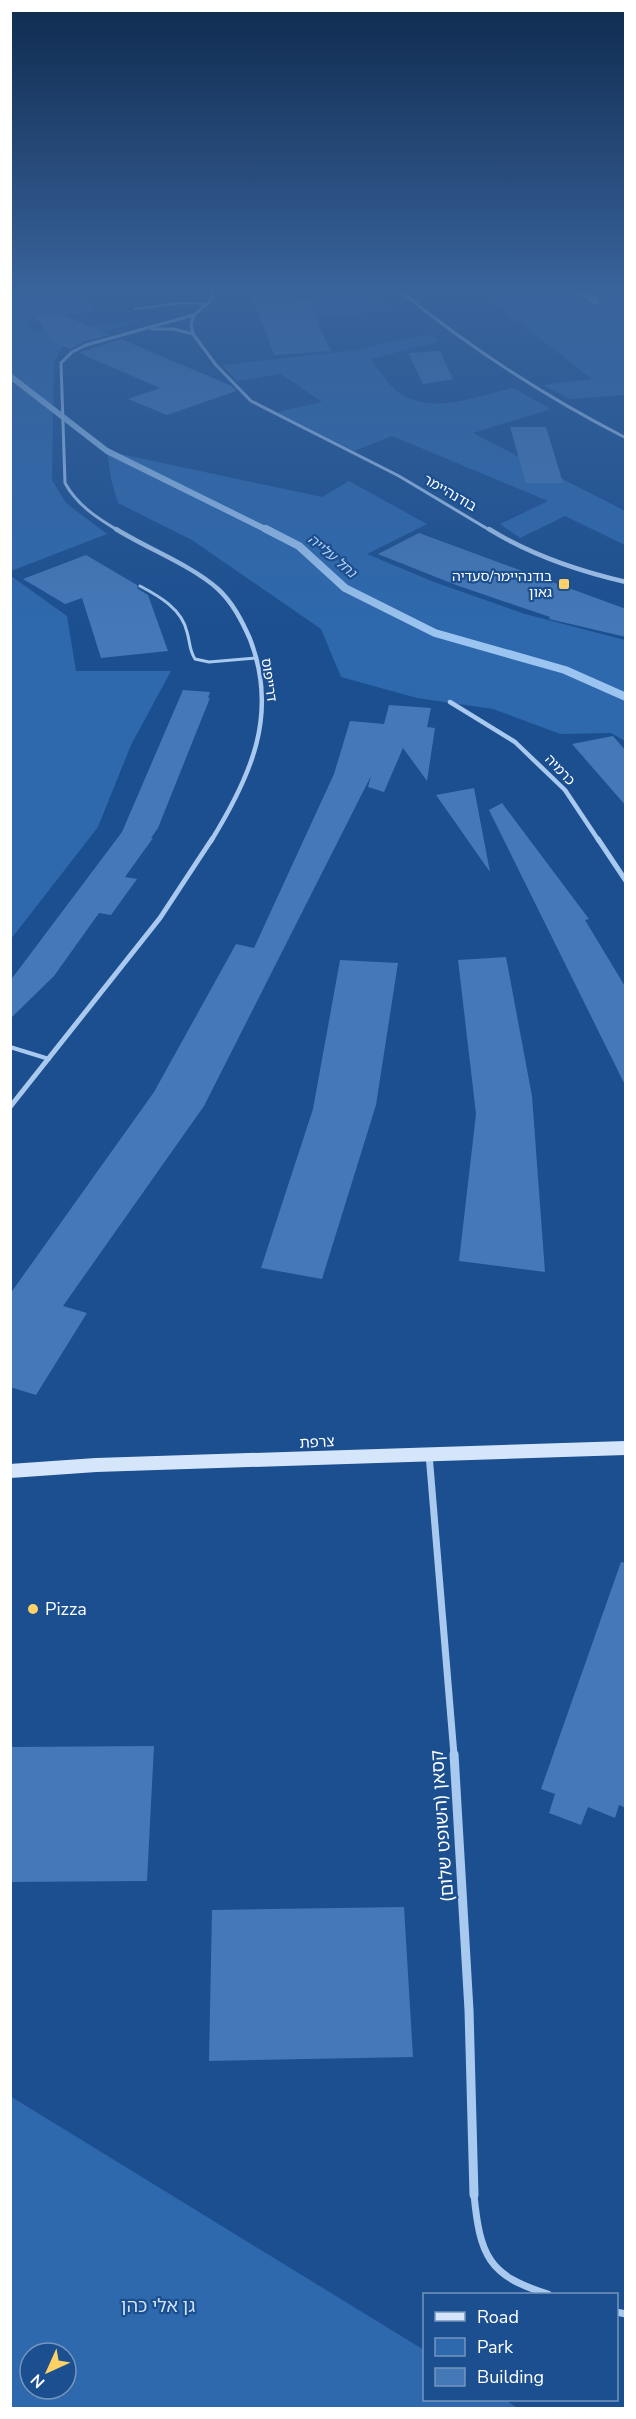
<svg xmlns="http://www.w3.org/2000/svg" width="636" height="2419" font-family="'Nunito Sans','Noto Sans Hebrew',sans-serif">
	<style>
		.green { fill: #2e69ad; fill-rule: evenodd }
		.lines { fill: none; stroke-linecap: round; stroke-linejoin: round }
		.stream-far1 { stroke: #9cc4f0; stroke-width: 6 }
		.stream { stroke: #9cc4f0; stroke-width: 8 }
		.building { fill: #4478b7 }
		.lane-far3 { stroke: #a9c9ee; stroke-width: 2 }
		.lane-far2 { stroke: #a9c9ee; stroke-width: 3 }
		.lane-far1 { stroke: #a9c9ee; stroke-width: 4 }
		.lane { stroke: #a9c9ee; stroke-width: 7 }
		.street-far4 { stroke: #a9c9ee; stroke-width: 3 }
		.street-far3 { stroke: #a9c9ee; stroke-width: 4.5 }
		.street-far2 { stroke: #a9c9ee; stroke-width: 5 }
		.street-far1 { stroke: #a9c9ee; stroke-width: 7 }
		.street { stroke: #a9c9ee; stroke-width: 9 }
		.secondary { stroke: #d6e6fa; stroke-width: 14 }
		.poi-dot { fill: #ffd166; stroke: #1b4f8f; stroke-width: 2 }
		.labels { text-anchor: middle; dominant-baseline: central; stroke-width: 4.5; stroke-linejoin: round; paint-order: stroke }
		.far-street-label { font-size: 14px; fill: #fff; stroke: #1b4f8f }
		.far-water-label { font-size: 14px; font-style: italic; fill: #b5d3f5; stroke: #1b4f8f }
		.far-poi-label { font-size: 14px; fill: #fff; stroke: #1b4f8f; text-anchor: end }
		.street-label { font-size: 15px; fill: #fff; stroke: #1b4f8f }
		.near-poi-label { font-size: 18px; fill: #fff; stroke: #1b4f8f; text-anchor: start }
		.near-street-label { font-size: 18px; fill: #fff; stroke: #1b4f8f }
		.near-park-label { font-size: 18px; fill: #cfe3fa; stroke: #1b4f8f }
	</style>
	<rect width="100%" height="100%" fill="#1b4f8f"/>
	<path class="green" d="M11 290H80L95 311 25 320 34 332 142 320 83 337 63 346 54 362 52 480 66 503 107 534 11 571Z
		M314 290H367L400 310 320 316 321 323 275 326 268 313 315 310 308 291Z
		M477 290H625V395L569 399 543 385 592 379Z
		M435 334 438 342 371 359C379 369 389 387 401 394 436 415 476 396 513 388L551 409 473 433 625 511V545L565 516 520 538 500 524 548 501 392 436 354 451 277 412 322 402 281 374 237 381 222 365 358 350 391 341Z
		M107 451 322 497 349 481 427 524 367 554 434 582 525 614 625 640V741L611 733 560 734 493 709 417 698 341 677 321 629 192 540 118 503 111 479Z
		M11 576 67 616 76 671H171L131 745 98 827 11 939Z
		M10 2096 424 2350V2400H506L517 2408H11ZM30 2353H66V2389H30Z"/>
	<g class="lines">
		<path class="stream-far1" d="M577 290 596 302
			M10 376 107 451 269 531"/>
		<path class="stream" d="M266 529 299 546 345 588 435 633 565 670 626 697"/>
	</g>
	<path class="building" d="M250 290H297L298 301H312L314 317 331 351 274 355Z
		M63 315 110 335 85 341 70 349 54 342 36 318Z
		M121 339 232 386 236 391 167 415 128 399 160 388 79 353Z
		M440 351 453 379 423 384 408 353Z
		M510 427H546L563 483H526Z
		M419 533 626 609V637L549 619 550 617 456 585 378 554Z
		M86 555 137 585 138 589 148 595 168 651 101 658 82 598 65 604 23 579Z
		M183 690 210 692 208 698H210L158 828 151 838H153L125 877 137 879 111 915 99 913 54 976 10 1019V981L122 832Z
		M389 705 431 708 427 727 435 728 427 781 403 748 384 792 368 787 371 776 204 1106 63 1306 87 1313 36 1395 10 1387V1294L154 1092 236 944 254 948 334 774 350 721 384 724Z
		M613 736 626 751V806L572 744Z
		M474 788 490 872 436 795Z
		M502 803 589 919 585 920 626 988V1087L489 810Z
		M506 957 532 1096 545 1272 459 1261 476 1114 458 960Z
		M340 960 398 963 376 1105 322 1279 261 1268 313 1109Z
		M621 1562 626 1563V1808L619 1805 615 1818 588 1807 581 1825 549 1813 555 1794 541 1789Z
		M154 1746 147 1881 10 1882V1747Z
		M404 1907 413 2057 209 2061 212 1910Z"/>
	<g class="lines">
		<path class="lane-far3" d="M135 309 182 303 207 304"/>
		<path class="lane-far2" d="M140 586C159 596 182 609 187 632 190 641 189 650 195 659L209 662 256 658"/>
		<path class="lane-far1" d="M10 1047 49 1059"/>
		<path class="lane" d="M474 2195C480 2255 488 2276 548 2294
			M616 2312 626 2314"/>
		<path class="street-far4" d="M214 290 210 301 194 315 191 324 193 334 216 365 251 401 399 476 491 531
			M399 290C470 348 544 396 626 438
			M152 329H173L193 334
			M119 531C97 518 77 505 65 483L61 363 72 352 86 345 194 315"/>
		<path class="street-far3" d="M116 529C148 549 191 565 218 589 233 603 242 621 250 639 279 714 251 776 211 841
			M489 529C531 555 578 571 626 582
			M450 702 515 742 565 790 599 841"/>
		<path class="street-far2" d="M598 839 626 881
			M10 1107 160 918 212 839"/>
		<path class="street-far1" d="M429 1454 454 1755"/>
		<path class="street" d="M454 1754 469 2010 474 2195"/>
		<path class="secondary" d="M10 1471 96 1465 626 1448"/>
	</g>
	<linearGradient id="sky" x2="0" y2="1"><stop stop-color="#0f2b4f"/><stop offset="0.46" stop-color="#39639b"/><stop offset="1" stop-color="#39639b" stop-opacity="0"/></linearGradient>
	<rect width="636" height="629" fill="url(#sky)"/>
	<g class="poi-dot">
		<rect x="558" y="578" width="12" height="12" rx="3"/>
		<circle cx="33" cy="1609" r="6"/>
	</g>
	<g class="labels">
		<g class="far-street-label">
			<text transform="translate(450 493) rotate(30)">בודנהיימר</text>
			<text transform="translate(269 680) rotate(82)">דרייפוס</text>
			<text transform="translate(560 770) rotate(46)">כרמיה</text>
		</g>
		<g class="far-water-label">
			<text transform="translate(332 556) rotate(40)">נחל עלייה</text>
		</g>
		<g class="far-poi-label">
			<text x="552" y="576">בודנהיימר/סעדיה<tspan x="552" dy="16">גאון</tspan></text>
		</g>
		<g class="street-label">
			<text transform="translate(317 1442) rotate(-3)">צרפת</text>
		</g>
		<g class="near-poi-label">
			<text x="45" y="1609">Pizza</text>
		</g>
		<g class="near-street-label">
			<text transform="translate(442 1826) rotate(-94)">קסאן (השופט שלום)</text>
		</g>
		<g class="near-park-label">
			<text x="158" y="2306">גן אלי כהן</text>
		</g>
	</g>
	<rect width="636" height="2419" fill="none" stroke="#ffffff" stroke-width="24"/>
	<rect x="423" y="2293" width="195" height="108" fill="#1b4f8f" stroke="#7695bc" stroke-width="1.5"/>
	<rect x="435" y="2312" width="30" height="9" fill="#d6e6fa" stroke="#7695bc" stroke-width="1.5"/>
	<text x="477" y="2323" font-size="18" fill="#ffffff">Road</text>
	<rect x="435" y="2338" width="30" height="18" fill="#2e69ad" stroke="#7695bc" stroke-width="1.5"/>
	<text x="477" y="2353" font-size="18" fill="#ffffff">Park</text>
	<rect x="435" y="2368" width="30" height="18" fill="#4478b7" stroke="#7695bc" stroke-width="1.5"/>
	<text x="477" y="2383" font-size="18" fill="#ffffff">Building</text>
	<g transform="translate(48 2371) rotate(225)"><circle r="28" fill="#1b4f8f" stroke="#7695bc" stroke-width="1.5"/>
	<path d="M0-4.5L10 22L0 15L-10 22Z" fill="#ffd166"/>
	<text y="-9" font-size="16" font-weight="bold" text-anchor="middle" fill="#ffffff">N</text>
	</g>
</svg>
